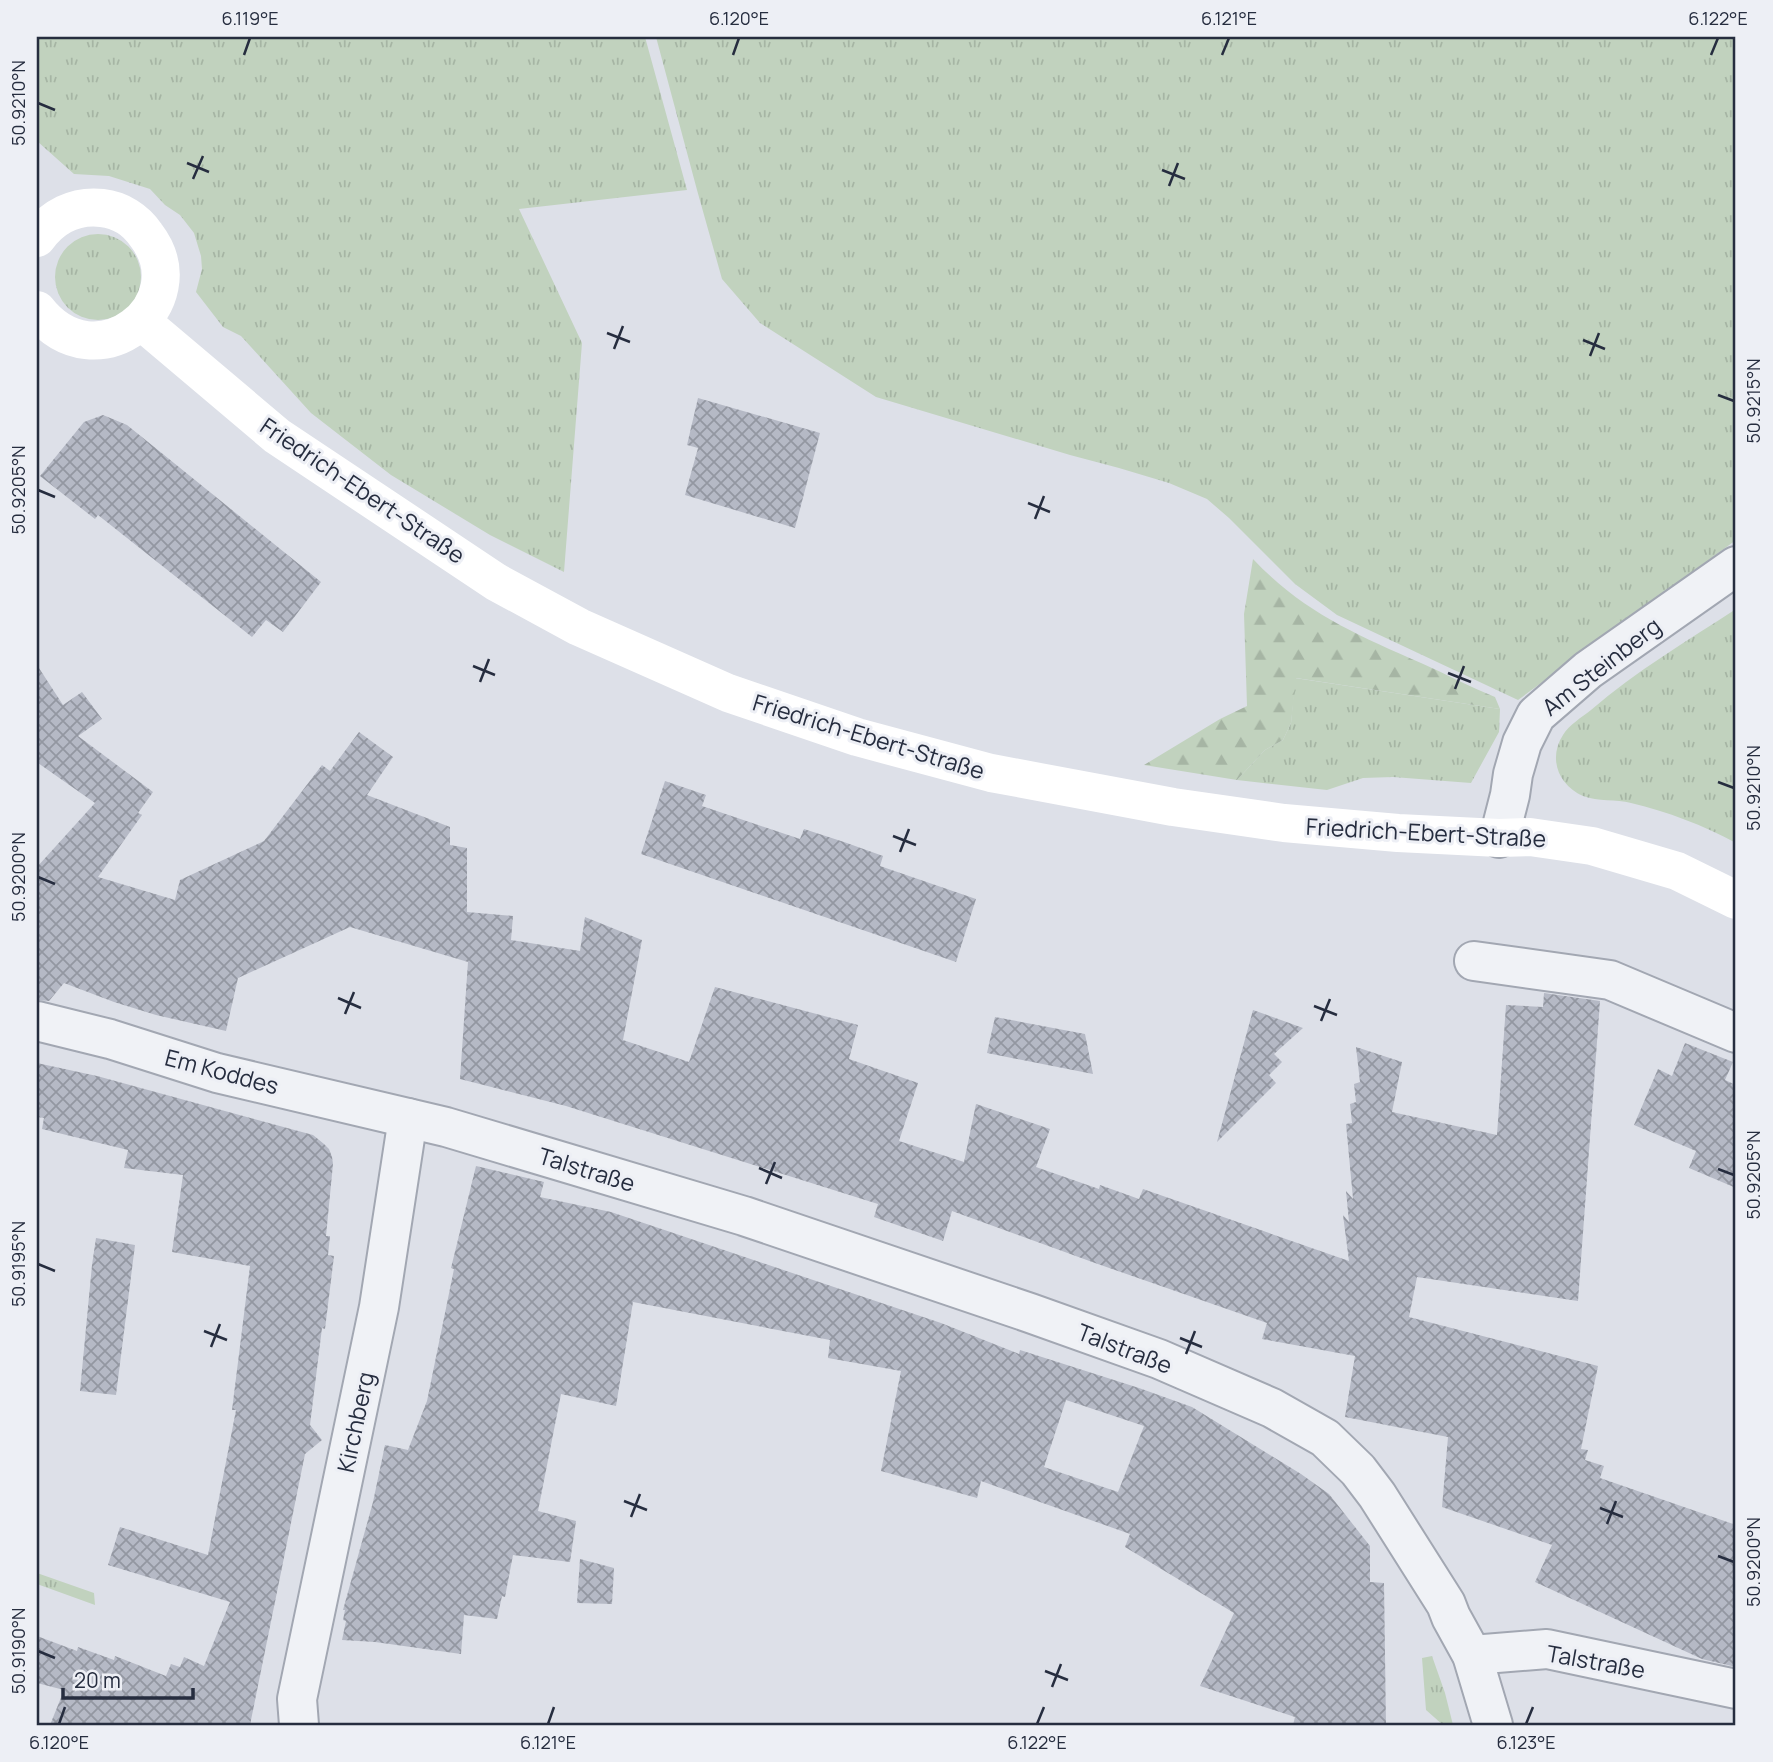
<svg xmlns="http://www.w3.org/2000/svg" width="1773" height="1762" font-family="Manrope,sans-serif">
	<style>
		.grass { fill: url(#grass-tufts) }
		.forest { fill: url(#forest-firs) }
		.building { fill: url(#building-cross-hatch); fill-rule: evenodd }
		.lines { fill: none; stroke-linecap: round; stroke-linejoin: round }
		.minor-casing { stroke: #a2a7b2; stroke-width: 42 }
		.tertiary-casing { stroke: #a2a7b2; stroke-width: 42 }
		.minor { stroke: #f0f2f6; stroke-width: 38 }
		.tertiary { stroke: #f0f2f6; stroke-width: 38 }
		.secondary { stroke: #fff; stroke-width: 38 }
		.ticks { fill: none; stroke: #262d3f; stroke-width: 2.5 }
		.labels { text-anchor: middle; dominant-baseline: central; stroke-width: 6; stroke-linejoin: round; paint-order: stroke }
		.street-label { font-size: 23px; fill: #262d3f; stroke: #edeff5 }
		.neatline { fill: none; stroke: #262d3f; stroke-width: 2.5 }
		.ticks-label { font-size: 18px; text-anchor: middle; fill: #262d3f }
	</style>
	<defs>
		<pattern id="grass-tufts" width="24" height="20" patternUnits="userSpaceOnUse" patternTransform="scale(1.75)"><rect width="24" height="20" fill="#c1d2be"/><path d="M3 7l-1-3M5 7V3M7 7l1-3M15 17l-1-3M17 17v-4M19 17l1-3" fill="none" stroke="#a6b5a4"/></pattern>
		<pattern id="forest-firs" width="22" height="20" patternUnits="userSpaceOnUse" patternTransform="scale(1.75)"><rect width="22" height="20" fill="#c1d2be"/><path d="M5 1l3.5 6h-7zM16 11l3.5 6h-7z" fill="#a6b5a4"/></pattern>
		<pattern id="building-cross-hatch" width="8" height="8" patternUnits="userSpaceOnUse" patternTransform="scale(1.75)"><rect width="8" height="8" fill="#b5b9c5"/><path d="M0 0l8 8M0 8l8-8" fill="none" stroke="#9397a1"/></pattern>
	</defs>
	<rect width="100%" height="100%" fill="#dde0e8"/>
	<path class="grass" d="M37 37H645L687 190 519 209 582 343 564 572 490 535 391 475 311 413 241 336 223 327 196 292 202 269 201 256 194 233 180 215 165 205 150 189 109 176 74 174 37 141Z
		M656 37H1736V540L1518 700 1337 615 1295 584 1229 518 1207 499 1169 483 1119 468 1070 455 876 397 760 323 722 279 697 190Z
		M55 277a43 43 0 1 1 86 0a43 43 0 1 1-86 0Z
		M1736 609V843C1703 825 1668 812 1631 803 1616 799 1598 802 1583 796 1558 785 1548 758 1563 735 1569 725 1582 717 1591 710 1636 671 1687 641 1736 609Z
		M1295 678 1500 709 1499 732 1471 783 1393 777 1363 778 1327 790 1237 780 1265 750 1283 740 1291 723Z
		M37 1573 94 1593 95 1605 37 1584Z
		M1432 1656 1445 1693 1453 1725H1443L1426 1710 1422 1658Z"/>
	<path class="forest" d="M1253 559C1303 612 1355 634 1421 663 1446 674 1470 687 1495 697L1500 709 1296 678 1291 723 1283 740 1265 750 1237 780 1144 765 1220 719 1247 706 1244 614Z"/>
	<path class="building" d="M698 398 820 433 795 528 685 495 698 448 687 445Z
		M103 415 127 425 321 582 283 632 266 620 252 637 98 515 95 519 40 476 84 422Z
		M37 665 63 705 82 692 102 719 78 736 153 792 138 813 142 815 98 877 175 900 180 880 264 841 322 765 330 771 359 732 393 757 367 795 450 827V845L467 848V912L513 916 511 940 580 951 585 917 642 940 623 1040 689 1062 715 987 858 1025 849 1059 918 1083 899 1141 964 1162 976 1104 1050 1129 1036 1167 1099 1189 1100 1185 1139 1199 1143 1189 1349 1261 1343 1215 1349 1222 1346 1191 1353 1199 1346 1124 1352 1123 1350 1104 1356 1102 1354 1084 1360 1082 1356 1047 1402 1062 1392 1112 1497 1135 1506 1005 1543 1007 1544 993 1600 1001 1578 1301 1417 1277 1409 1317 1598 1366 1581 1449 1588 1450 1585 1460 1604 1466 1600 1478 1736 1525V1667L1702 1659 1535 1582 1552 1545 1442 1507 1448 1437 1345 1417 1355 1356 1262 1339 1267 1323 1095 1263 952 1211 943 1241 874 1217 878 1204 566 1106 460 1079 468 962 350 927 238 978 226 1031 156 1015 114 1002 64 983 49 1001 37 1000V867L95 803 38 763 37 764Z
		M665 781 706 795 702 806 800 839 804 829 844 842 883 856 880 866 976 899 956 962 641 854Z
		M1253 1010 1303 1028 1274 1054 1282 1062 1269 1075 1276 1083 1217 1142Z
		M995 1017 1085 1034 1093 1074 987 1053Z
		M1685 1043 1733 1062 1725 1080 1736 1085V1188L1689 1168 1696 1151 1634 1125 1658 1069 1672 1076Z
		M37 1063 97 1076 313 1135 324 1144 329 1149 332 1157 333 1164 326 1236H330L328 1255 334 1256 325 1329 322 1328 310 1425 322 1440 305 1454 250 1725H50L64 1690 37 1683V1636L77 1651 78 1647 114 1660 115 1656 166 1676 171 1664 180 1667 184 1657 204 1666 230 1602 108 1565 120 1527 208 1555 236 1410H232L250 1266 172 1252 183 1175 124 1168 128 1150 42 1129 44 1118 37 1117Z
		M476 1166 544 1182 540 1197 611 1212 941 1323 1019 1354 1020 1350 1139 1388 1192 1407 1301 1474 1329 1494 1370 1546V1582L1384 1583 1386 1725H1293L1295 1717 1200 1686 1234 1613 1125 1547 1130 1534 981 1481 977 1498 881 1471 901 1371 828 1358 830 1340 633 1302 616 1406 561 1394 538 1511 576 1521 570 1562 513 1555 505 1597 502 1596 497 1619 464 1615 461 1654 375 1642 342 1640 346 1621 343 1620 345 1610H343L373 1502 385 1445 408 1450 427 1401 454 1269 451 1268ZM1066 1400 1144 1426 1118 1492 1044 1467Z
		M96 1238 135 1245 116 1395 80 1391 92 1265Z
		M580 1559 614 1568 612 1604 577 1603Z"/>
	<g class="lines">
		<defs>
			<path id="minor" d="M1499 838 1510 795 1513 774 1522 743 1536 715 1588 670 1736 566
				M1474 961 1610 980 1736 1033
				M1472 1655 1547 1649 1736 1689
				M299 1725 297 1699 379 1307 408 1118"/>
			<path id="tertiary" d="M37 1021 110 1039 217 1073 446 1127 744 1216 1030 1313 1159 1359 1272 1408 1325 1438 1358 1470 1377 1495 1446 1604 1451 1617 1472 1655 1493 1725"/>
		</defs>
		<use href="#minor" class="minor-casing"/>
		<use href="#tertiary" class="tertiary-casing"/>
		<use href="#minor" class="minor"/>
		<use href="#tertiary" class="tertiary"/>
		<path class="secondary" d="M37 238C52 217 75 205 102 208 120 210 136 220 146 235 199 304 96 386 37 310
			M141 321 277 436 496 582 579 627 728 693 857 737 991 773 1173 807 1284 823 1398 833 1499 838 1530 837 1592 846 1677 871 1736 900"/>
	</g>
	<path class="ticks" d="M244 55 250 38M733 55 739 38M1222 55 1229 38M1711 55 1718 38M38 103 55 110M187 163 209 172M1162 170 1185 179M193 179 203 156M1169 186 1178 163M607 333 630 342M1583 340 1605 349M614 349 623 326M1590 356 1599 333M1718 395 1734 401M38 490 55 497M1028 503 1050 512M1035 519 1044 496M473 666 495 675M1448 673 1471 682M480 682 489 659M1455 689 1464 666M1718 782 1734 788M893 836 916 845M900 852 909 829M38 877 55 884M338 998 361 1008M1314 1006 1337 1015M345 1014 354 992M1321 1021 1330 999M759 1168 782 1178M1718 1169 1734 1175M766 1184 775 1162M38 1264 55 1271M204 1331 227 1340M1180 1338 1202 1347M211 1347 220 1324M1186 1354 1195 1331M624 1501 647 1510M1600 1508 1623 1517M631 1517 640 1494M1607 1524 1616 1501M1718 1556 1734 1562M38 1651 55 1658M1045 1671 1068 1680M1052 1687 1061 1664M59 1724 65 1707M548 1724 554 1707M1037 1724 1044 1707M1526 1724 1533 1707"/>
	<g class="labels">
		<g class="street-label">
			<text transform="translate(363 490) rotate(34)">Friedrich-Ebert-Straße</text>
			<text transform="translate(1601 666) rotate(-38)">Am Steinberg</text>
			<text transform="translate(869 736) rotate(17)">Friedrich-Ebert-Straße</text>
			<text transform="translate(1426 832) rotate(3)">Friedrich-Ebert-Straße</text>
			<text transform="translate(222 1071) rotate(15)">Em Koddes</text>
			<text transform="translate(587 1169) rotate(17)">Talstraße</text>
			<text transform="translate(1125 1348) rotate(21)">Talstraße</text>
			<text transform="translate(355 1422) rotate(-78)">Kirchberg</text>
			<text transform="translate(1596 1661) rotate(10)">Talstraße</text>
		</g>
	</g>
	<rect width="1773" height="1762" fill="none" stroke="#edeff5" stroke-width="77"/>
	<path d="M63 1688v10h130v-10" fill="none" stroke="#262d3f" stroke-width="3.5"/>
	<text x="74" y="1688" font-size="21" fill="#262d3f" stroke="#edeff5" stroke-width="5" paint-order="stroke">20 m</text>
	<rect x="38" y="38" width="1696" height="1686" class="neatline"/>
	<g class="ticks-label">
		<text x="250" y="25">6.119°E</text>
		<text x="739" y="25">6.120°E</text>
		<text x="1229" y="25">6.121°E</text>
		<text x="1718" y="25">6.122°E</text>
		<text transform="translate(19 103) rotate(-90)" y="6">50.9210°N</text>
		<text transform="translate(1754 401) rotate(-90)" y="6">50.9215°N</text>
		<text transform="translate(19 490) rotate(-90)" y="6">50.9205°N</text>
		<text transform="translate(1754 788) rotate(-90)" y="6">50.9210°N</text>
		<text transform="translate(19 877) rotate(-90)" y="6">50.9200°N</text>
		<text transform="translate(1754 1175) rotate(-90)" y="6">50.9205°N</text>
		<text transform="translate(19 1264) rotate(-90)" y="6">50.9195°N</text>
		<text transform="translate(1754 1562) rotate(-90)" y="6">50.9200°N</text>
		<text transform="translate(19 1651) rotate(-90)" y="6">50.9190°N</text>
		<text x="59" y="1749">6.120°E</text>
		<text x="548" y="1749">6.121°E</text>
		<text x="1037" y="1749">6.122°E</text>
		<text x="1526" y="1749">6.123°E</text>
	</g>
</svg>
